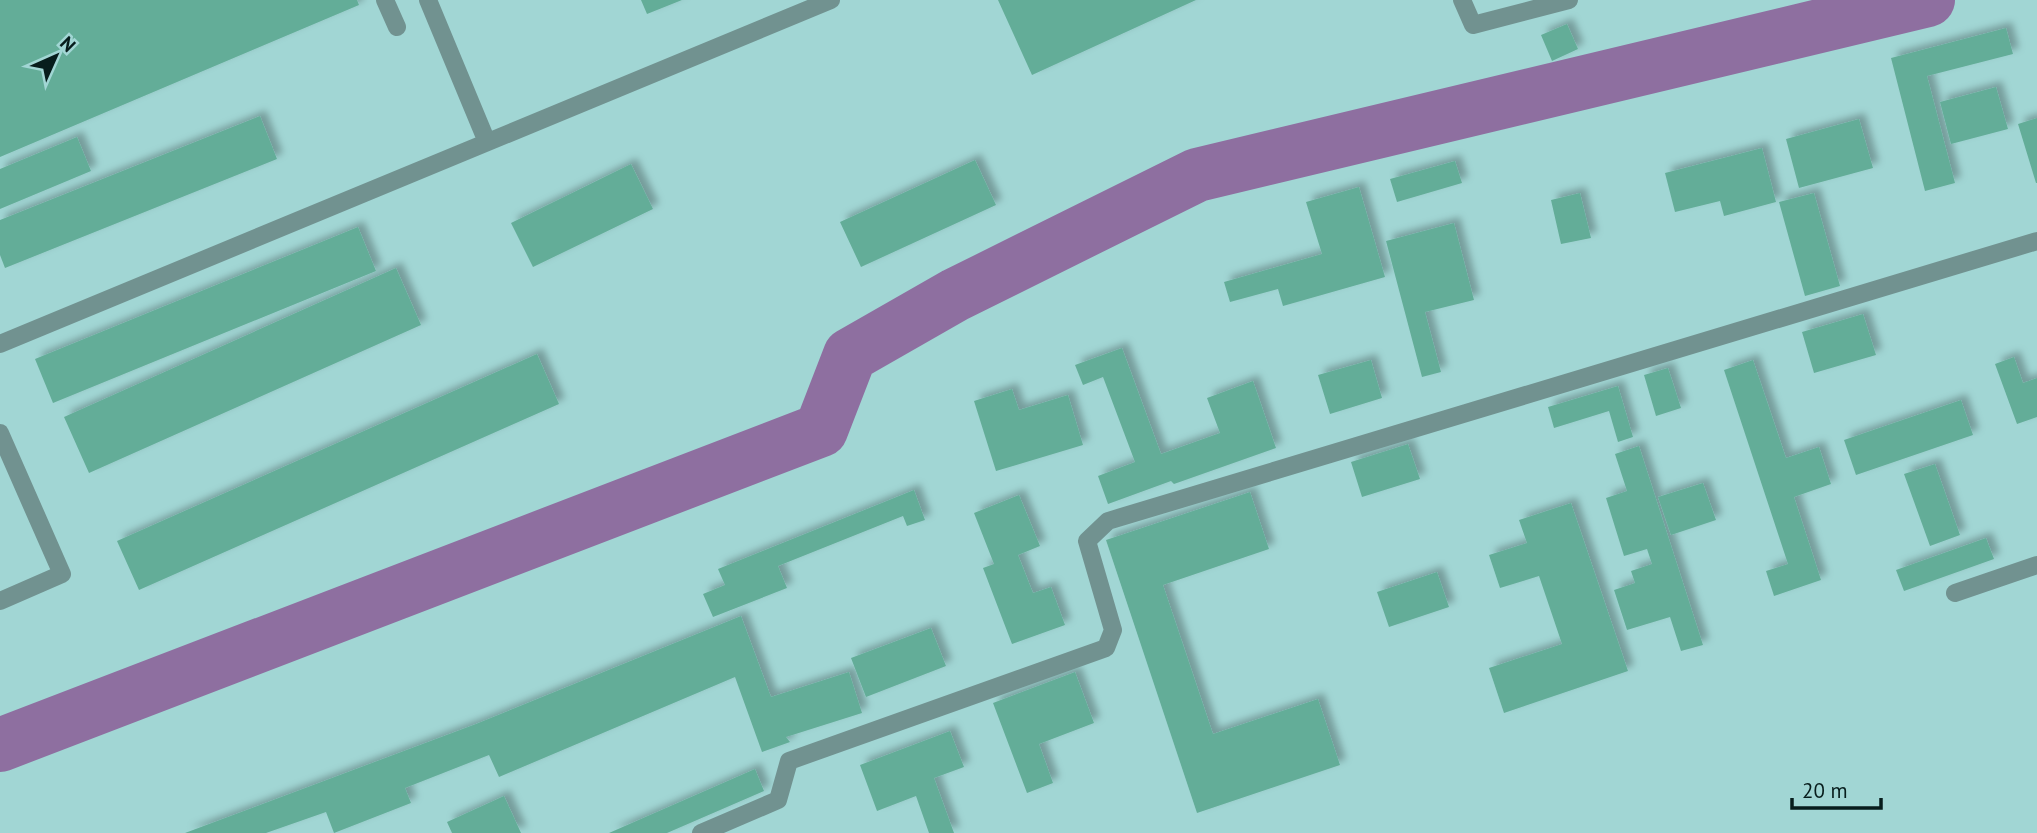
<svg xmlns="http://www.w3.org/2000/svg" width="2037" height="833" font-family="'PT Sans',sans-serif">
	<style>
		.lines { fill: none; stroke-linecap: round; stroke-linejoin: round }
		.river { stroke: #8e6fa0; stroke-width: 54 }
		.building { fill: #64ad98; filter: url(#shadow) }
		.minor { stroke: #719290; stroke-width: 18 }
	</style>
	<defs>
		<filter id="shadow"><feDropShadow dx="6" dy="-6" stdDeviation="3.5" flood-color="#0004"/></filter>
	</defs>
	<rect width="100%" height="100%" fill="#a1d6d4"/>
	<g class="lines">
		<path class="river" d="M0 745 821 430 850 355 955 295 1197 175 1928 0"/>
	</g>
	<path class="building" d="M0 0H357L359 5 0 157Z
		M641 0H682L647 14Z
		M998 0H1196L1032 75Z
		M1567 24 1578 49 1552 61 1541 35Z
		M2006 28 2013 54 1927 76 1955 183 1925 191 1891 58Z
		M1996 87 2008 129 1951 144 1940 102Z
		M260 116 277 159 5 268 0 255V220Z
		M2037 118V183H2036L2018 124Z
		M1859 119 1873 168 1799 188 1786 139Z
		M77 137 91 171 0 209V169Z
		M1762 148 1776 202 1724 216 1720 201 1675 212 1665 173Z
		M975 160 996 205 861 267 840 222Z
		M1455 161 1462 183 1397 202 1390 179Z
		M631 164 653 209 533 267 511 223Z
		M1359 187 1385 277 1283 306 1278 289 1230 302 1224 282 1322 254 1306 202Z
		M1580 193 1591 238 1561 244 1551 200Z
		M1814 193 1840 286 1805 296 1779 202Z
		M1454 223 1474 300 1425 312 1441 372 1422 377 1386 241Z
		M358 227 376 271 53 403 35 359Z
		M396 268 421 325 89 473 64 417Z
		M1863 314 1876 355 1814 373 1802 332Z
		M1122 348 1161 454 1220 433 1207 398 1253 381 1276 448 1174 484 1171 481 1108 504 1098 476 1135 462 1103 377 1083 385 1075 365Z
		M537 354 559 404 139 590 117 541Z
		M2014 357 2023 383 2037 378V417L2017 424 1995 364Z
		M1371 360 1382 398 1330 414 1318 375Z
		M1753 360 1786 458 1819 447 1831 484 1794 497 1821 580 1774 596 1766 571 1788 564 1724 370Z
		M1668 368 1681 408 1656 416 1644 375Z
		M1618 386 1633 437 1618 442 1609 411 1554 428 1548 407Z
		M1012 389 1019 410 1068 395 1083 445 996 471 974 401Z
		M1961 400 1973 435 1856 475 1844 440Z
		M1408 444 1420 479 1362 497 1351 462Z
		M1639 446 1703 645 1681 651 1670 617 1627 630 1614 590 1635 583 1631 571 1652 564 1647 549 1624 556 1606 498 1627 491 1615 454Z
		M1935 464 1960 535 1930 546 1904 474Z
		M1703 483 1716 520 1671 535 1658 497Z
		M914 490 925 520 907 526 903 516 778 566 787 588 713 617 703 594 725 585 718 569Z
		M1250 492 1269 549 1163 585 1213 734 1318 699 1340 765 1197 813 1106 540Z
		M1019 495 1040 546 1018 555 1033 593 1051 587 1065 625 1012 644 983 568 994 564 974 513Z
		M1571 503 1628 671 1504 713 1489 668 1562 644 1539 576 1500 588 1489 555 1527 543 1519 520Z
		M1986 538 1994 559 1904 591 1896 570Z
		M1437 572 1449 607 1389 627 1377 592Z
		M741 616 771 697 849 672 862 713 786 737 790 742 762 752 735 677 499 777 489 755 405 788 411 803 334 833 326 812 266 833H185L476 724Z
		M931 628 946 666 866 697 851 658Z
		M1075 672 1094 723 1039 744 1053 783 1027 793 993 703Z
		M950 731 964 767 934 778 954 833H929L916 796 877 811 860 765Z
		M755 769 764 791 667 833H609Z
		M504 796 521 833H452L447 822Z"/>
	<g class="lines">
		<path class="minor" d="M385 0 397 27
			M428 0 487 142
			M1462 0 1473 25 1569 0
			M0 344 831 0
			M0 433 62 574 0 601
			M1955 593 2037 565
			M701 833 778 800 789 761 1106 648 1113 630 1087 541 1108 521 2037 241"/>
	</g>
	<g transform="translate(56 56) rotate(45)" stroke="#a1d6d4" stroke-width="5" paint-order="stroke">
	<path d="M0-5L12 26L0 18L-12 26Z" fill="#071d1c"/>
	<text y="-10" font-size="19" font-weight="bold" text-anchor="middle" fill="#071d1c">N</text>
	</g>
	<path d="M1792 798v10h89v-10" fill="none" stroke="#071d1c" stroke-width="3.5"/>
	<text x="1802" y="798" font-size="21" fill="#071d1c" stroke="#a1d6d4" stroke-width="5" paint-order="stroke">20 m</text>
</svg>
